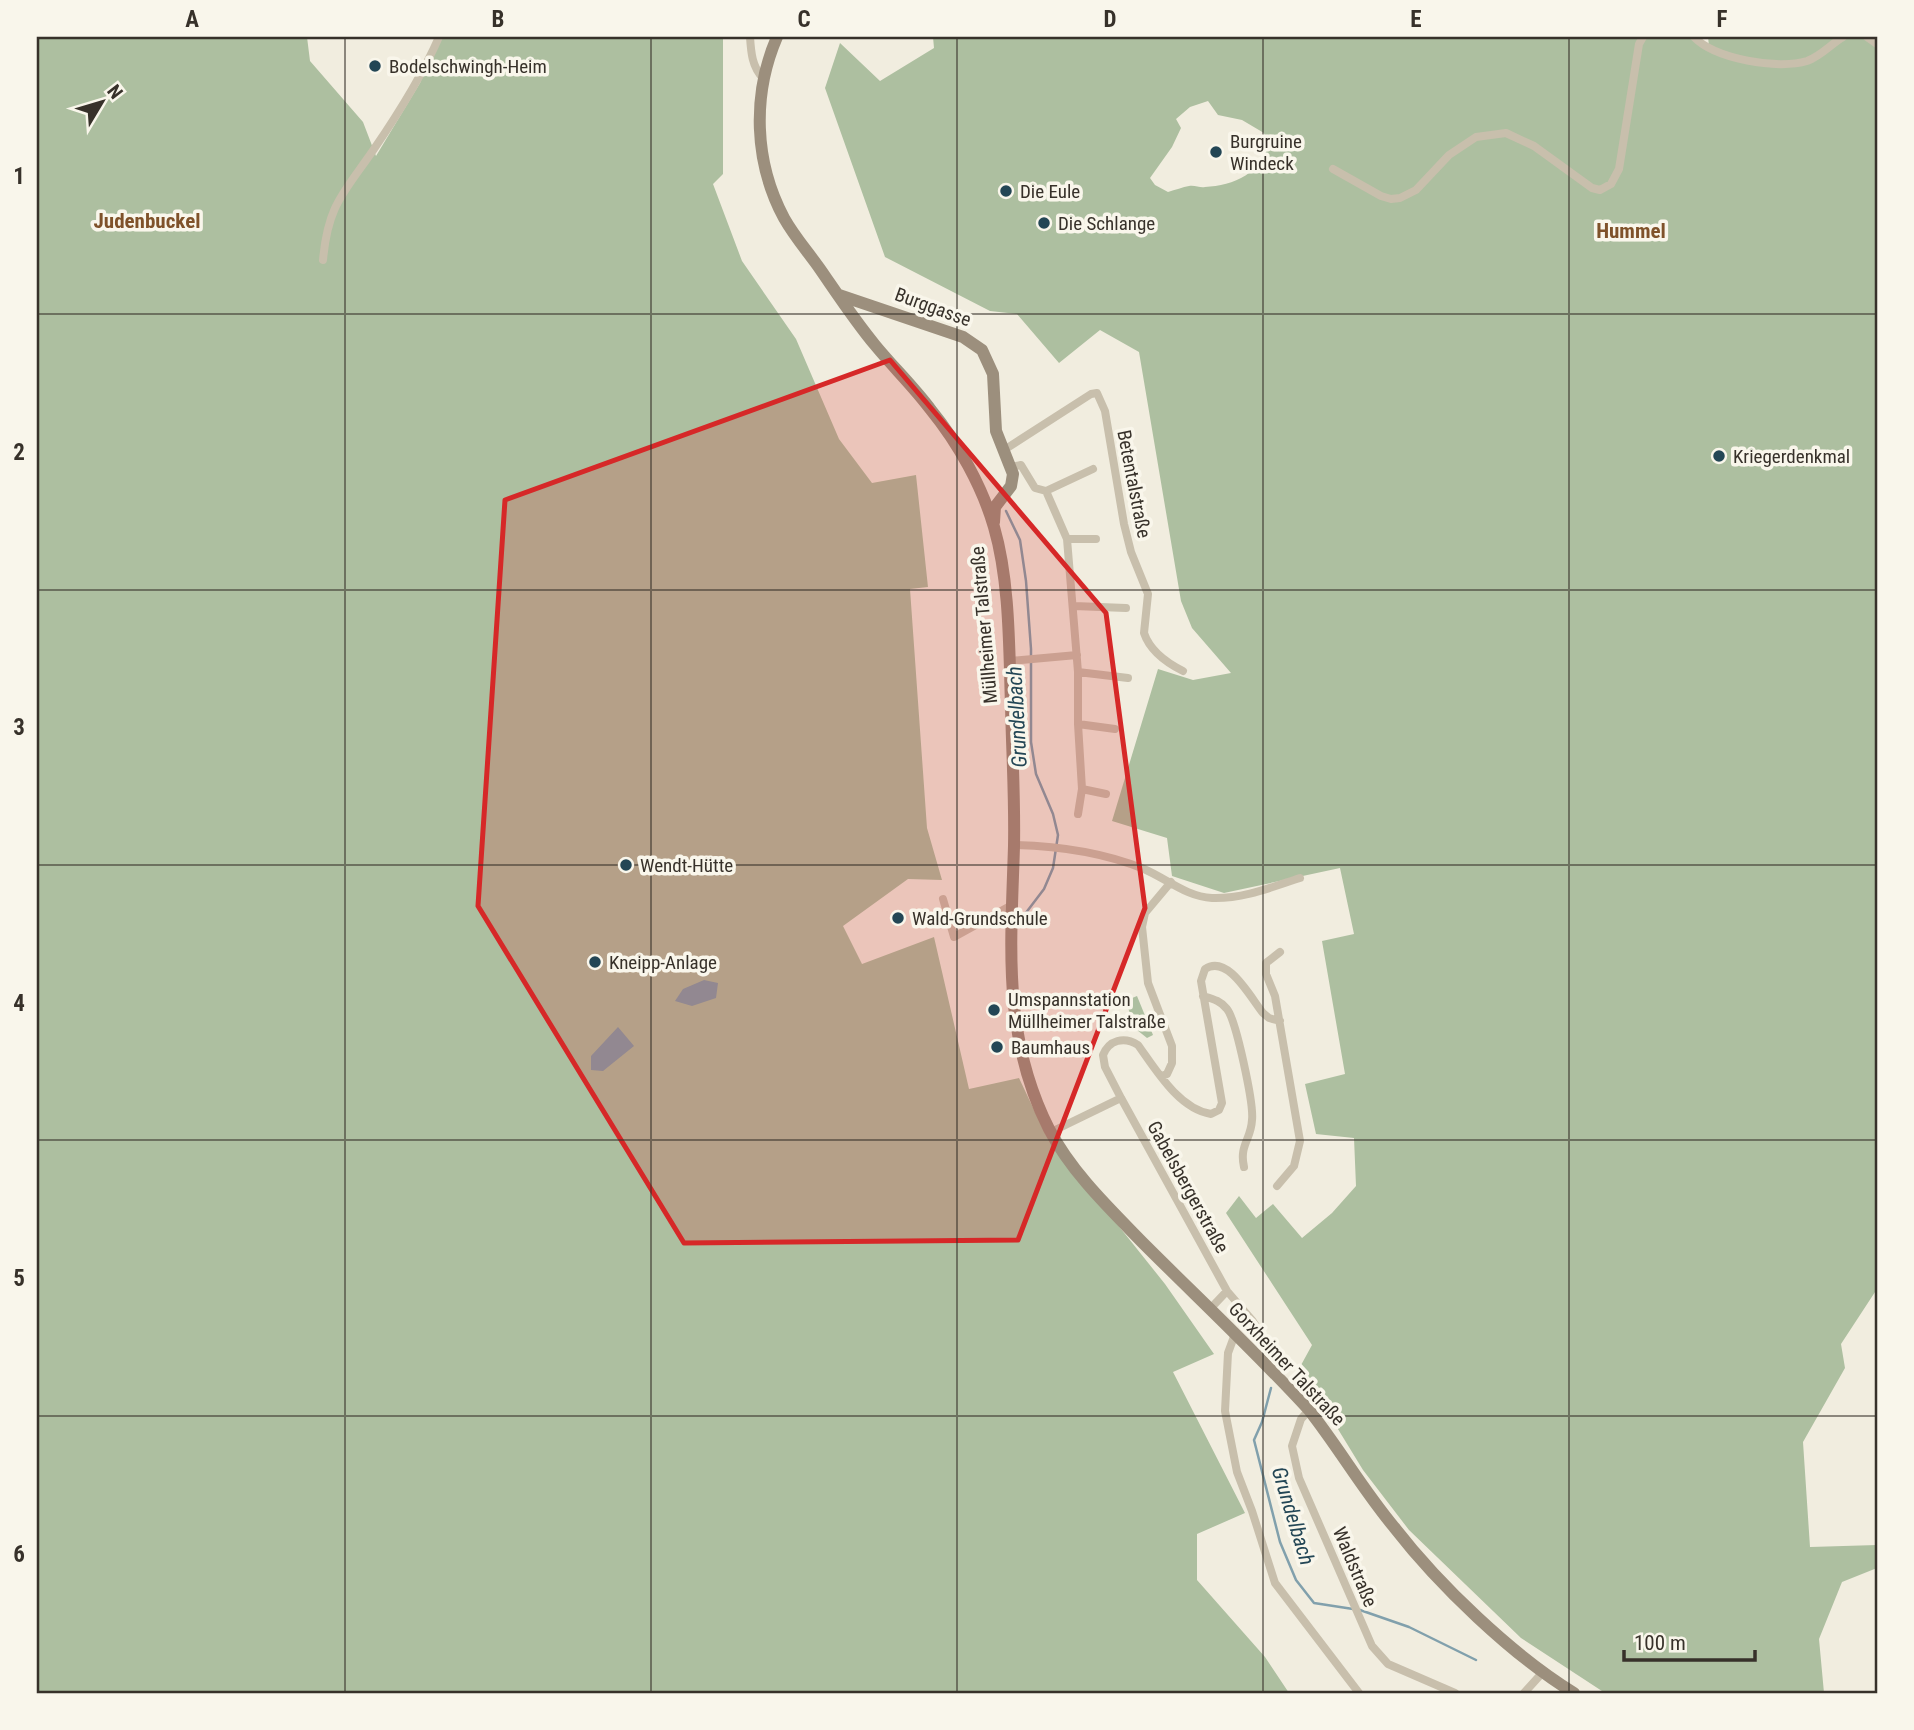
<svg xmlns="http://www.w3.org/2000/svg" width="1914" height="1730" font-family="'Roboto Condensed',sans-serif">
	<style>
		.green { fill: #adbfa0; fill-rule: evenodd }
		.water { fill: #81a0ac }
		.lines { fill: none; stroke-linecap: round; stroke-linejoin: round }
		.stream { stroke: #81a0ac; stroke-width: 2.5 }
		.minor { stroke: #c8bfac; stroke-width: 8 }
		.secondary { stroke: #9c8f7d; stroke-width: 12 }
		.marked { fill: #d62828; fill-opacity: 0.2; stroke: #d62828; stroke-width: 5; stroke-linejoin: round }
		.grid { fill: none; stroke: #37312a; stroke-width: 2; stroke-opacity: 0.55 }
		.poi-dot { fill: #234655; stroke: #f9f6eb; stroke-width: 2.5 }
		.labels { text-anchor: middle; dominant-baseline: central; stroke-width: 7; stroke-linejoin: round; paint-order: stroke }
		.poi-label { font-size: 19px; fill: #37312a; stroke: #f9f6eb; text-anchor: start }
		.street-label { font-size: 19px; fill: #37312a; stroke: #f9f6eb }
		.neighbourhood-label { font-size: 21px; font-weight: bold; fill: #7f522a; stroke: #f9f6eb }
		.water-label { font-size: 21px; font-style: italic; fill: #234655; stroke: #f9f6eb }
		.neatline { fill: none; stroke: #37312a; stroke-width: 2.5 }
		.grid-label { font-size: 23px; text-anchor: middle; font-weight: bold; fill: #37312a }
	</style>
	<rect width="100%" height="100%" fill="#f1eddf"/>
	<path class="green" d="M37 37H307L310 61 363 122 376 156 420 83 440 37H723V174L713 184 742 261 796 339 839 439 872 483 916 475 928 587 910 589 927 828 942 880 908 879 843 926 862 964 934 937 969 1089 1019 1078 1046 1135 1165 1284 1214 1354 1173 1372 1245 1513 1197 1534V1580L1265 1657 1289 1693H37Z
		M933 37H1694L1709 46 1708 37H1877V1289L1841 1344 1845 1368 1803 1442 1810 1547 1877 1545V1568L1842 1582 1819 1639 1824 1693H1605L1521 1638 1409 1530 1363 1470 1300 1367 1312 1345 1226 1213 1239 1196 1256 1218 1273 1204 1302 1238 1332 1213 1356 1186 1354 1138 1316 1134 1305 1084 1345 1074 1322 941 1354 934 1340 868 1224 893 1172 876 1167 838 1112 821 1158 669 1193 680 1231 673 1192 628 1181 601 1139 352 1100 330 1059 363 1017 314 990 311 885 257 825 88 840 43 880 81 934 48ZM1208 101 1218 115 1242 120 1264 133C1272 169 1236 186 1205 187 1200 188 1195 185 1189 186 1183 187 1175 190 1168 192L1155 185 1150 178 1172 147 1181 128 1176 119 1190 107Z
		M1137 996 1153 1035 1147 1038 1137 1030 1125 1001Z"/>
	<path class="water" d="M704 980 718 983 716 998 692 1006 675 1001 683 989Z
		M618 1027 634 1046 603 1071 591 1070V1056Z"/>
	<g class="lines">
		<path class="stream" d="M1006 511 1020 540 1026 581 1031 649V742L1036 774 1053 814 1058 835 1053 868 1044 889 1025 914
			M1271 1388 1262 1422 1254 1440 1280 1542 1296 1580 1314 1603 1353 1609
			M1360 1610 1409 1627 1476 1660"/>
		<path class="minor" d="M750 37C751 52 752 67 763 78
			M1694 37C1715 59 1778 70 1807 61 1821 56 1831 44 1843 37
			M1867 37 1877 44
			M1333 169 1381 196 1391 199 1400 198 1416 190 1449 155 1476 137 1506 133 1534 146 1592 188 1600 190 1611 184 1619 169 1639 44 1643 37
			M323 260C328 204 344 193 374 149 398 114 422 76 439 37
			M1004 450 1091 394 1097 393 1105 411 1124 524 1131 552 1148 594 1144 633C1150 651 1167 663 1183 671
			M1011 467 1021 465 1035 488 1046 491 1067 539 1078 672V724L1082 789 1078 814
			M1046 491 1093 469
			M1067 539H1096
			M1074 606 1126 608
			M1010 661 1077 655
			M1078 672 1128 678
			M1078 724 1115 729
			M1082 789 1106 794
			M1014 845C1059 846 1102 852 1144 869 1167 879 1187 897 1212 898 1243 899 1272 887 1300 878
			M943 899 954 937 1012 905
			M1203 996C1213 999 1221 1001 1227 1009 1236 1020 1254 1104 1252 1120 1251 1140 1239 1145 1244 1167
			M1280 1021 1269 1018 1263 1013C1250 997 1228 954 1205 969L1201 981 1222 1103 1219 1110 1211 1114C1179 1109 1156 1070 1138 1045 1124 1036 1109 1040 1103 1055L1105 1067 1121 1098 1227 1291 1252 1320 1282 1365
			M1162 1076 1167 1074 1172 1063V1046L1148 983 1142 927 1145 913 1171 882
			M1051 1132 1121 1098
			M1277 1186 1294 1166 1300 1141 1275 996 1266 974V963L1280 952
			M1210 1309 1227 1291
			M1235 1334 1228 1353 1225 1411 1237 1472 1252 1511 1275 1583 1359 1693
			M1309 1410 1301 1419 1292 1446 1299 1478 1372 1646 1388 1664 1455 1693
			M1524 1693 1543 1672"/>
		<path class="secondary" d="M777 37C752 95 754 162 784 218 794 236 808 252 820 269 838 295 855 321 875 345 893 367 914 387 931 410 958 443 982 486 994 527 1010 582 1009 649 1011 705 1012 752 1015 799 1014 846 1011 947 1002 1036 1049 1129 1072 1173 1110 1209 1144 1244 1199 1299 1256 1352 1309 1410 1339 1448 1363 1490 1394 1527 1439 1585 1512 1655 1574 1693
			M839 295 963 337 982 350 993 374 996 431 1013 474 1011 486 995 507 994 522"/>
	</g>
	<path class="marked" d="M890 360 1106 613 1145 908 1018 1240 684 1243 478 906 505 500Z"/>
	<path class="grid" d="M345 37V1693M651 37V1693M957 37V1693M1263 37V1693M1569 37V1693M37 314H1877M37 590H1877M37 865H1877M37 1140H1877M37 1416H1877"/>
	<g class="poi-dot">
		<circle cx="375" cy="66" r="7"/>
		<circle cx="1216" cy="152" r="7"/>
		<circle cx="1006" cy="191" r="7"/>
		<circle cx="1044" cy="223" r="7"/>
		<circle cx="1719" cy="456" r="7"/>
		<circle cx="626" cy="865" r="7"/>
		<circle cx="898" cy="918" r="7"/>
		<circle cx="595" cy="962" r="7"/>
		<circle cx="994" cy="1010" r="7"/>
		<circle cx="997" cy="1047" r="7"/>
	</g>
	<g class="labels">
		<g class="poi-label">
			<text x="389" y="66">Bodelschwingh-Heim</text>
			<text x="1230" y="141">Burgruine<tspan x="1230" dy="22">Windeck</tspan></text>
			<text x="1020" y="191">Die Eule</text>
			<text x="1058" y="223">Die Schlange</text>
			<text x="1733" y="456">Kriegerdenkmal</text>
			<text x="640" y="865">Wendt-Hütte</text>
			<text x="912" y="918">Wald-Grundschule</text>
			<text x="609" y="962">Kneipp-Anlage</text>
			<text x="1008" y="999">Umspannstation<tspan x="1008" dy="22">Müllheimer Talstraße</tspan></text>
			<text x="1011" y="1047">Baumhaus</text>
		</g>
		<g class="street-label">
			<text transform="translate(933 307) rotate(20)">Burggasse</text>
			<text transform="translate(1134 484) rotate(79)">Betentalstraße</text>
			<text transform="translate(984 625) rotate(-95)">Müllheimer Talstraße</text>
			<text transform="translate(1188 1187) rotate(61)">Gabelsbergerstraße</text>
			<text transform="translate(1287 1364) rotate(47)">Gorxheimer Talstraße</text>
			<text transform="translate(1355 1567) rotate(67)">Waldstraße</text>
		</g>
		<g class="neighbourhood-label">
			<text x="147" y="221">Judenbuckel</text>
			<text x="1631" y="231">Hummel</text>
		</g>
		<g class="water-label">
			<text transform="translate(1017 717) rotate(-93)">Grundelbach</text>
			<text transform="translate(1293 1516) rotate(73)">Grundelbach</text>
		</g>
	</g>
	<rect width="1914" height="1730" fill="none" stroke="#f9f6eb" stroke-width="77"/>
	<g transform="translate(102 102) rotate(52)" stroke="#f9f6eb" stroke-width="5" paint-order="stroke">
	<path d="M0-5L12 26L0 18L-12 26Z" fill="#37312a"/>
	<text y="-10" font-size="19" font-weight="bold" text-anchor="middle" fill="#37312a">N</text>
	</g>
	<path d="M1624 1650v10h131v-10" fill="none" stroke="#37312a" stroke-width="3.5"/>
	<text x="1634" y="1650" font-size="21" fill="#37312a" stroke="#f9f6eb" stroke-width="5" paint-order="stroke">100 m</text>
	<rect x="38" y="38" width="1838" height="1654" class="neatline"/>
	<g class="grid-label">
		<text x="192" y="27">A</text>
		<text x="498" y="27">B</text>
		<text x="804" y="27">C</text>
		<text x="1110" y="27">D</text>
		<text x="1416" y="27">E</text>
		<text x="1722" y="27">F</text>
		<text x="19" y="184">1</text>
		<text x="19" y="460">2</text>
		<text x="19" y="735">3</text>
		<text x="19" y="1011">4</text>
		<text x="19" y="1286">5</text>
		<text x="19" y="1562">6</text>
	</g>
</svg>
